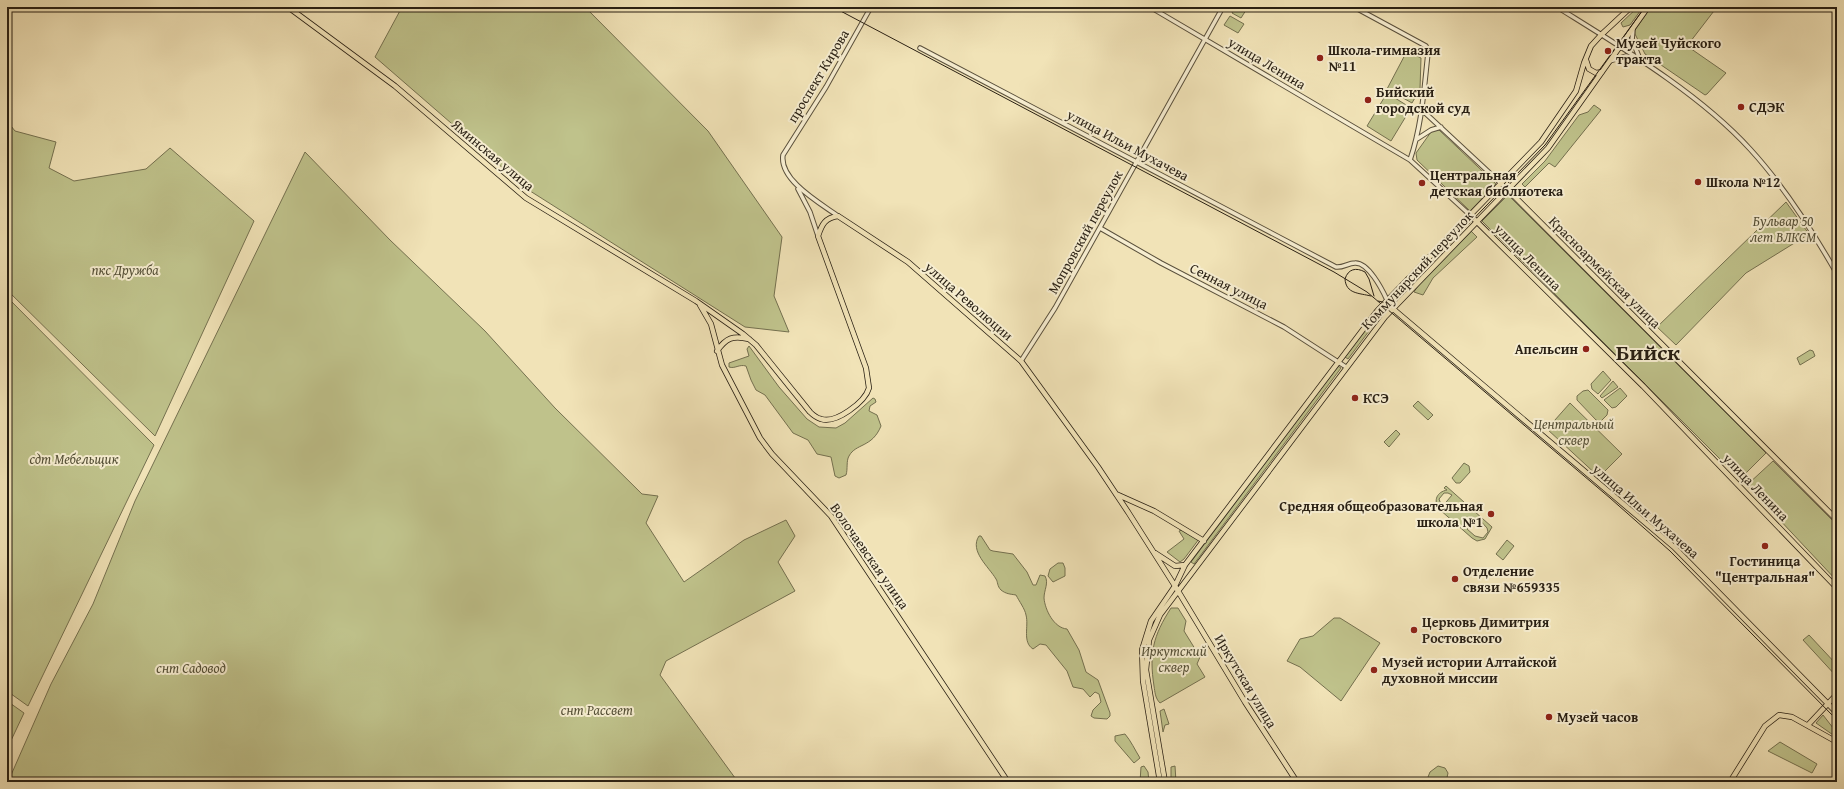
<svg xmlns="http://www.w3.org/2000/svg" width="1844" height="789" font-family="'Gentium Book Plus',serif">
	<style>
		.green { fill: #bfc28b; stroke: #74704f; fill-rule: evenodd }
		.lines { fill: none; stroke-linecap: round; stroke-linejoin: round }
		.minor-casing { stroke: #5a503c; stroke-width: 5.5 }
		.major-casing { stroke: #281f13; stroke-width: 6 }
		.minor { stroke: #f6edd0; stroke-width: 3.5 }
		.major { stroke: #f1e3b7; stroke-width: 4.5 }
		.tram { stroke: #281f13; stroke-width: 1 }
		.poi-dot { fill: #8f2418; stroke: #f6edd0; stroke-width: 1.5 }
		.labels { text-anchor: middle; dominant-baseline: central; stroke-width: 4; stroke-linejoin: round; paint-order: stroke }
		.poi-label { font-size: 14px; font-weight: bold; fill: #281f13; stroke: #f6edd0; text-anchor: start }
		.street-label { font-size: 14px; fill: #281f13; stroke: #f6edd0 }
		.park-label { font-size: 14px; font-style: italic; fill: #555037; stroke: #f6edd0 }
		.town-label { font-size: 22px; font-weight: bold; fill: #281f13; stroke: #f6edd0 }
	</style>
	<rect width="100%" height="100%" fill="#f1e3b7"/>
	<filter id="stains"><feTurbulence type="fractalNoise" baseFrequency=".005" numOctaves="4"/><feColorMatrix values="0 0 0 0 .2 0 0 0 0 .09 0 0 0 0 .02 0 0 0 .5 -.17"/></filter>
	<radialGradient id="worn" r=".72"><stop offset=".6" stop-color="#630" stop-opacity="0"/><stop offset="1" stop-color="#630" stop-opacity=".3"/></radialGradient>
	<path class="green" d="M402 7H585L708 131 782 237 774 296 789 332 745 327 527 189 375 57Z
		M1235 7H1248L1241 18 1232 13Z
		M1638 7H1643L1630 25 1623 27 1621 23Z
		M1651 7H1717L1687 46 1726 73 1707 94 1705 95 1645 54 1635 34V30Z
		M1230 16 1244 24 1238 33 1224 25Z
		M1407 51 1421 58 1420 89 1412 103 1387 89Z
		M1387 93 1411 108 1391 141 1367 126Z
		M1594 105 1601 110 1555 167 1549 163 1525 187 1522 184 1545 161 1579 115 1588 112Z
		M7 121 15 131 56 142 49 168 74 181 146 169 170 148 254 221 155 436 7 290Z
		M1434 130H1439L1496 184 1470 211 1417 160 1416 153 1431 132Z
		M305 152 390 240 485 331 555 408 642 494 658 496 646 523 684 582 744 540 786 520 795 536 778 562 795 591 666 661 660 675 738 782H8L51 684 93 604 135 501Z
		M1508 195 1766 453 1740 479 1482 221Z
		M1786 202 1809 234 1746 273 1676 345 1657 327Z
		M1471 231 1477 237 1433 278 1423 295 1414 292 1419 284Z
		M7 297 154 445 28 706 7 691Z
		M1372 321 1375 323 1348 359 1345 357Z
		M749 346 779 387 807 419 819 427 836 428 845 423 873 398 875 399 876 402 870 406 869 411 877 415 881 426C872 448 856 443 849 456 846 461 848 469 846 475L839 478 835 476 831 457 817 454 808 440 793 433 765 395 756 390 751 380 746 366C739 364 735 369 729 367V363L749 356 747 349Z
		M1810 350 1813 351 1815 356 1800 365 1797 358Z
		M1338 366 1341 368 1194 564 1191 562Z
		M1603 371 1611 380 1598 394 1592 389 1591 384Z
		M1613 381 1618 387 1602 398 1600 396Z
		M1620 388 1627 396 1616 407 1612 408 1604 400Z
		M1588 390 1608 410 1607 415 1600 422 1596 420 1577 400V396L1583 391Z
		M1418 401 1433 415 1428 420 1413 406Z
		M1570 403 1622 454 1599 477 1547 429Z
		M1396 430 1400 434 1389 447 1384 442Z
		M1773 461 1837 525V581L1747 485Z
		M1464 463 1469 466 1470 472 1460 483H1456L1452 478Z
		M1446 486 1492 527 1485 539 1477 541 1472 538 1439 509C1433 500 1437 492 1447 490L1444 488ZM1444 493H1448L1452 495 1442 507 1439 499ZM1477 517 1487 528 1488 532 1483 538 1475 536 1467 529Z
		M1182 530 1199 539 1184 559 1180 562 1167 552 1184 539 1179 531Z
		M979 536H981L990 550 993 551 1013 554 1027 572 1033 585H1036L1040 575 1045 576C1049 583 1044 590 1044 598 1045 610 1054 628 1067 629L1079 650 1086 672 1098 680 1110 713V716L1107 719 1094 718 1091 716 1093 710 1101 702 1099 694 1095 692 1090 697 1083 689 1073 687 1067 671 1046 645 1040 644 1033 649C1022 642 1029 626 1026 615 1025 609 1019 601 1016 595 1010 594 1006 594 1001 590 997 586 998 582 996 579 989 567 969 551 979 536Z
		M1507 540 1514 546 1503 560 1496 554Z
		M1058 563H1063L1065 568V576L1053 582 1048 576 1050 569Z
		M1171 608H1178L1186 621 1184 631 1200 657 1197 664 1205 677 1160 703C1155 698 1155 692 1154 686 1149 653 1153 636 1171 608Z
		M1334 618H1340L1380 643 1341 701 1300 667 1287 661 1300 639 1313 636Z
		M1809 635 1837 665V677L1803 640Z
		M7 701 24 713 7 749Z
		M1164 709 1169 724 1165 725 1163 732 1160 711Z
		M1823 715 1837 733 1836 737 1816 723Z
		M1125 734C1131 741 1135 750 1140 758L1134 763 1115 741V736Z
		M1780 742 1817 764 1812 773 1768 751Z
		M1144 766 1148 772 1149 782H1140L1141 767Z
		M1175 766 1176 782H1171V767Z
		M1438 766 1445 768 1448 773 1446 782H1426L1430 772Z"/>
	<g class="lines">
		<defs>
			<path id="minor" d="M1150 7 1410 160 1470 215
				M1354 7 1426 46 1428 53C1424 89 1422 125 1410 160
				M1557 7C1621 47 1699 93 1750 149 1784 186 1812 230 1837 274
				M1633 29 1632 40 1640 59
				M920 48 1336 267C1343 268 1348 263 1355 263 1368 262 1382 289 1387 300
				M1610 61 1626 56 1634 58
				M1422 110 1508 190
				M1417 139 1431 130 1441 127
				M798 189 810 212 818 236
				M838 216C820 203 779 180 783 155L826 87 871 7
				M1100 228 1161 263 1284 327 1346 367
				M1021 361 1055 308 1223 7"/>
			<path id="major" d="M288 7 395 86 526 198 696 301 743 334 756 345 810 412C813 415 817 418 821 419 836 424 865 402 869 388L866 368 818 236C822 224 825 218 838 216L908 262 1021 361 1029 372 1098 467 1128 512 1175 586 1245 702 1297 782
				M1586 60 1589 69 1596 73 1602 72
				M1508 190 1837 520
				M1470 215 1643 386 1837 588
				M700 305 711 324 722 365 760 438 772 454 831 516 1008 782
				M1392 308 1674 547 1837 713
				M717 351C726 338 733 335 749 339
				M1116 494 1154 511 1204 541
				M1155 553 1175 566 1185 565
				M1808 725 1837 694
				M1160 782 1143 681 1142 650 1151 621 1175 586 1185 565 1377 311 1541 142 1576 91 1584 63 1591 46 1601 35 1631 7
				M1165 782 1146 670 1149 640 1160 615 1385 317 1548 148 1648 7
				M1730 782 1765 726 1779 715 1792 717 1837 742"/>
		</defs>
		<use href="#minor" class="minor-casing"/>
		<use href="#major" class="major-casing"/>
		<use href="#minor" class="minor"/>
		<use href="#major" class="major"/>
		<path class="tram" d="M833 7 1334 272 1367 292 1610 498 1670 551 1837 720
			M1371 296C1359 293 1346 294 1345 279 1348 269 1356 267 1365 272L1369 279 1374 296
			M1378 301 1387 303 1395 300 1545 145 1645 7"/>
	</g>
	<g class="poi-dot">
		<circle cx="1608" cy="51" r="4"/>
		<circle cx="1320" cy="58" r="4"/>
		<circle cx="1368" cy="100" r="4"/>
		<circle cx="1741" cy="107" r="4"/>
		<circle cx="1698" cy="182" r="4"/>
		<circle cx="1422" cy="183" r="4"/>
		<circle cx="1586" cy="349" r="4"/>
		<circle cx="1355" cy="398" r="4"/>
		<circle cx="1491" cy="514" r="4"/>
		<circle cx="1765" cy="546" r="4"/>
		<circle cx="1455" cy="579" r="4"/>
		<circle cx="1414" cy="630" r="4"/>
		<circle cx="1374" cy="670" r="4"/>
		<circle cx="1549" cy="717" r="4"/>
	</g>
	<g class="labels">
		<g class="poi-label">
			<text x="1616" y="43">Музей Чуйского<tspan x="1616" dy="16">тракта</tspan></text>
			<text x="1328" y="50">Школа-гимназия<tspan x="1328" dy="16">№11</tspan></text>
			<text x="1376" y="92">Бийский<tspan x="1376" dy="16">городской суд</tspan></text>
			<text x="1749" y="107">СДЭК</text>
			<text x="1430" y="175">Центральная<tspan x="1430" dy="16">детская библиотека</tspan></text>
			<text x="1706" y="182">Школа №12</text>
			<text x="1578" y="349" text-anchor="end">Апельсин</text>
			<text x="1363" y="398">КСЭ</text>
			<text x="1483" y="506" text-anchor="end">Средняя общеобразовательная<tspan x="1483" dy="16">школа №1</tspan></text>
			<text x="1765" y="561" text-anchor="middle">Гостиница<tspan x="1765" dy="16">"Центральная"</tspan></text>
			<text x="1463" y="571">Отделение<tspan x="1463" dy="16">связи №659335</tspan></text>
			<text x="1422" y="622">Церковь Димитрия<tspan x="1422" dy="16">Ростовского</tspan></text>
			<text x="1382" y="662">Музей истории Алтайской<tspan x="1382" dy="16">духовной миссии</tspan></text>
			<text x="1557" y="717">Музей часов</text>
		</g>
		<g class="street-label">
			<text transform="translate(1267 63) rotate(31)">улица Ленина</text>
			<text transform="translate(818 76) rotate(-59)">проспект Кирова</text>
			<text transform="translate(1128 145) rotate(28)">улица Ильи Мухачева</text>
			<text transform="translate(493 155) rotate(40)">Яминская улица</text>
			<text transform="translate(1085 232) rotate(-61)">Мопровский переулок</text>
			<text transform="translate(1528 257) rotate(45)">улица Ленина</text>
			<text transform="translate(1417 270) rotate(-47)">Коммунарский переулок</text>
			<text transform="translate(1605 272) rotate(45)">Красноармейская улица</text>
			<text transform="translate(1229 286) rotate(27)">Сенная улица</text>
			<text transform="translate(969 301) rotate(41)">улица Революции</text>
			<text transform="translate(1756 487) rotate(46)">улица Ленина</text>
			<text transform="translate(1646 511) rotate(41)">улица Ильи Мухачева</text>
			<text transform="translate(870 556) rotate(55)">Волочаевская улица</text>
			<text transform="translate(1246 681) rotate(59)">Иркутская улица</text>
		</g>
		<g class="park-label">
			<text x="1783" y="221">Бульвар 50<tspan x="1783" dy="16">лет ВЛКСМ</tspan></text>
			<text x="125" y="270">пкс Дружба</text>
			<text x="1574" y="424">Центральный<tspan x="1574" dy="16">сквер</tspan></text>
			<text x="74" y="459">сдт Мебельщик</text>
			<text x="1174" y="651">Иркутский<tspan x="1174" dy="16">сквер</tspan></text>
			<text x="191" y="668">снт Садовод</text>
			<text x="597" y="710">снт Рассвет</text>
		</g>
		<g class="town-label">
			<text x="1648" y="352">Бийск</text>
		</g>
	</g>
	<rect width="1844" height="789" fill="none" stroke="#f1e3b7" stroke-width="24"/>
	<rect x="8" y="8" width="1828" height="773" fill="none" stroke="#281f13" stroke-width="2"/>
	<rect x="12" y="12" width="1820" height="765" fill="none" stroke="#281f13"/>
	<rect width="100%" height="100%" filter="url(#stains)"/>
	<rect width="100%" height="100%" fill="url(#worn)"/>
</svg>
